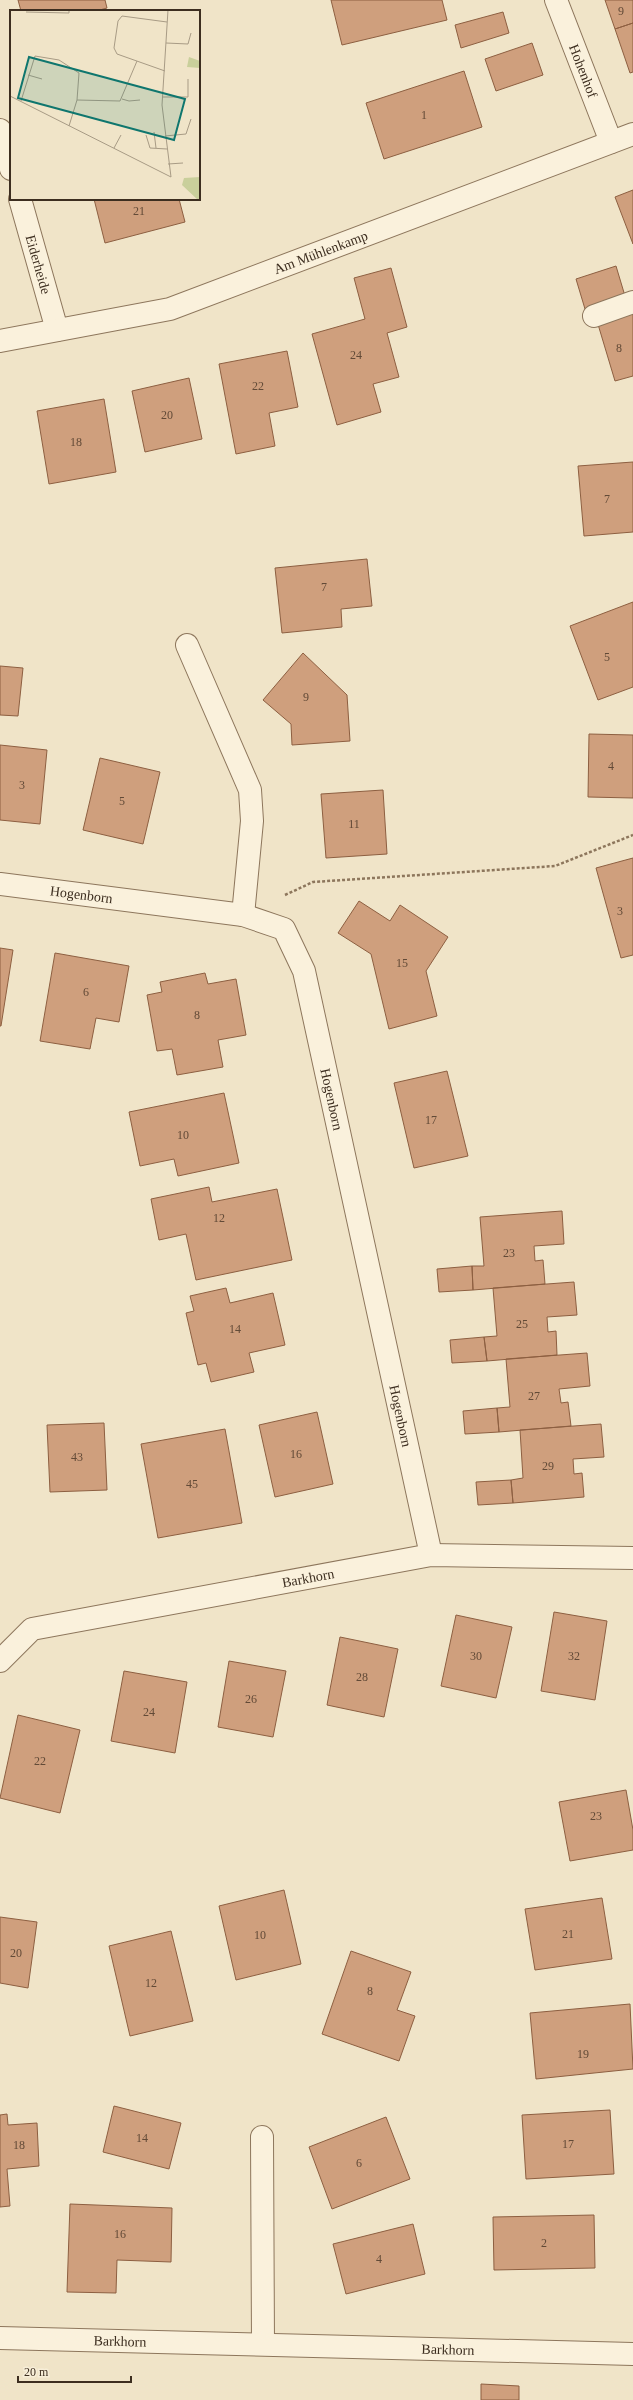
<svg xmlns="http://www.w3.org/2000/svg" width="633" height="2400" font-family="Georgia,serif">
	<style>
		.building { fill: #cf9f7d; stroke: #8d5f41 }
		.lines { fill: none; stroke-linecap: round; stroke-linejoin: round }
		.lane-casing { stroke: #8d765c; stroke-width: 24 }
		.street-casing { stroke: #8d765c; stroke-width: 24 }
		.path { stroke: #8d765c; stroke-width: 2.5; stroke-dasharray: 3 2; stroke-linecap: butt }
		.lane { stroke: #faf1dc; stroke-width: 22 }
		.street { stroke: #faf1dc; stroke-width: 22 }
		.labels { text-anchor: middle; dominant-baseline: central; stroke-width: 3; stroke-linejoin: round; paint-order: stroke }
		.number-label { font-size: 12px; fill: #624a37 }
		.street-label { font-size: 14px; fill: #3d2e20; stroke: #f7eed8 }
		.inset-road { fill: none; stroke: #a89b85; stroke-width: 1 }
		.view { fill: #0f766e; fill-opacity: 0.15; stroke: #0f766e; stroke-width: 2 }
		.inset-edge { fill: none; stroke: #3d2e20; stroke-width: 2 }
	</style>
	<rect width="100%" height="100%" fill="#f0e4c8"/>
	<path class="building" d="M18 0H105L107 8 96 11H21Z
		M331 0H442L447 20 342 45Z
		M605 0H633V23L615 29Z
		M503 12 509 33 461 48 455 25Z
		M633 23V72L630 73 615 29Z
		M532 43 543 75 496 91 485 59Z
		M464 71 482 127 384 159 366 103Z
		M633 190V244L615 197Z
		M94 199H179L185 222 105 243Z
		M616 266 625 296 585 309 576 279Z
		M391 268 407 327 387 333 399 377 373 384 381 412 337 425 312 334 365 319 354 278Z
		M633 310V376L615 381 597 321Z
		M287 351 298 407 269 413 275 446 236 454 219 364Z
		M189 378 202 439 145 452 132 391Z
		M104 399 116 472 49 484 37 411Z
		M633 462V532L584 536 578 466Z
		M367 559 372 606 341 609 342 627 282 633 275 568Z
		M633 602V687L598 700 570 626Z
		M303 653 347 695 350 741 292 745 291 724 263 700Z
		M0 666 23 668 18 716 0 715Z
		M589 734 633 735V798L588 797Z
		M0 745 47 750 40 824 0 820Z
		M100 758 160 772 143 844 83 830Z
		M383 790 387 854 326 858 321 794Z
		M633 858V955L621 958 596 868Z
		M359 901 390 921 400 905 448 937 426 971 437 1016 389 1029 371 954 338 933Z
		M0 948 13 950 1 1026H0Z
		M55 953 129 966 119 1022 96 1018 90 1049 40 1041Z
		M205 973 208 984 236 979 246 1035 218 1040 223 1067 177 1075 172 1049 157 1051 147 995 162 992 160 982Z
		M447 1071 468 1156 414 1168 394 1083Z
		M224 1093 239 1163 178 1176 174 1159 140 1166 129 1112Z
		M209 1187 212 1202 277 1189 292 1260 196 1280 186 1234 159 1240 151 1199Z
		M562 1211 564 1244 534 1246 535 1261 543 1260 545 1284 473 1290 472 1266H484L480 1217Z
		M472 1266 473 1290 439 1292 437 1269Z
		M574 1282 577 1315 547 1317 548 1332 556 1331 557 1355 487 1361 484 1337 497 1336 493 1288Z
		M226 1288 230 1303 273 1293 285 1345 249 1353 254 1372 211 1382 206 1363 198 1365 186 1313 194 1311 190 1296Z
		M484 1337 487 1361 452 1363 450 1340Z
		M587 1353 590 1386 559 1389 561 1403 568 1402 571 1426 499 1432 497 1408 510 1407 506 1359Z
		M497 1408 499 1432 465 1434 463 1411Z
		M317 1412 333 1484 275 1497 259 1425Z
		M104 1423 107 1490 50 1492 47 1425Z
		M601 1424 604 1457 573 1459 574 1474 582 1473 584 1497 513 1503 511 1480 523 1478 520 1430Z
		M225 1429 242 1523 158 1538 141 1444Z
		M511 1480 513 1503 478 1505 476 1482Z
		M554 1612 607 1621 595 1700 541 1691Z
		M456 1615 512 1627 496 1698 441 1686Z
		M340 1637 398 1649 384 1717 327 1705Z
		M229 1661 286 1671 273 1737 218 1727Z
		M124 1671 187 1682 175 1753 111 1741Z
		M18 1715 80 1730 60 1813 0 1798Z
		M626 1790 633 1830V1850L570 1861 559 1802Z
		M284 1890 301 1964 236 1980 219 1906Z
		M602 1898 612 1959 535 1970 525 1909Z
		M0 1917 37 1922 28 1988 0 1983Z
		M171 1931 193 2021 130 2036 109 1946Z
		M351 1951 411 1972 397 2010 415 2016 399 2061 322 2034Z
		M630 2004 633 2069 536 2079 530 2013Z
		M114 2106 181 2123 169 2169 103 2152Z
		M610 2110 614 2174 526 2179 522 2115Z
		M7 2114 8 2125 37 2123 39 2166 7 2169 10 2206 0 2207V2115Z
		M386 2117 410 2179 332 2209 309 2147Z
		M70 2204 172 2208 171 2262 117 2260 116 2293 67 2292Z
		M594 2215 595 2268 494 2270 493 2217Z
		M413 2224 425 2274 346 2294 333 2244Z
		M481 2384 519 2386V2400H481Z"/>
	<g class="lines">
		<defs>
			<path id="lane" d="M594 316 633 302
				M187 645 250 790 252 821 243 915
				M262 2137 263 2344"/>
			<g id="street">
				<path id="s1" d="M556 0 611 142"/>
				<path d="M0 130 11 169"/>
				<path id="s2" d="M20 199 57 330"/>
				<path id="s3" d="M0 341 170 309 633 134"/>
				<path id="s4" d="M0 884 243 915 284 929 304 971 431 1555"/>
				<path id="s5" d="M0 1661 32 1629 431 1555 633 1558"/>
				<path id="s6" d="M0 2338 633 2354"/>
			</g>
		</defs>
		<use href="#lane" class="lane-casing"/>
		<use href="#street" class="street-casing"/>
		<path class="path" d="M285 895 313 882 555 866 633 835"/>
		<use href="#lane" class="lane"/>
		<use href="#street" class="street"/>
	</g>
	<g class="labels">
		<g class="number-label">
			<text x="621" y="11">9</text>
			<text x="424" y="115">1</text>
			<text x="139" y="211">21</text>
			<text x="619" y="348">8</text>
			<text x="356" y="355">24</text>
			<text x="258" y="386">22</text>
			<text x="167" y="415">20</text>
			<text x="76" y="442">18</text>
			<text x="607" y="499">7</text>
			<text x="324" y="587">7</text>
			<text x="607" y="657">5</text>
			<text x="306" y="697">9</text>
			<text x="611" y="766">4</text>
			<text x="22" y="785">3</text>
			<text x="122" y="801">5</text>
			<text x="354" y="824">11</text>
			<text x="620" y="911">3</text>
			<text x="402" y="963">15</text>
			<text x="86" y="992">6</text>
			<text x="197" y="1015">8</text>
			<text x="431" y="1120">17</text>
			<text x="183" y="1135">10</text>
			<text x="219" y="1218">12</text>
			<text x="509" y="1253">23</text>
			<text x="522" y="1324">25</text>
			<text x="235" y="1329">14</text>
			<text x="534" y="1396">27</text>
			<text x="296" y="1454">16</text>
			<text x="77" y="1457">43</text>
			<text x="548" y="1466">29</text>
			<text x="192" y="1484">45</text>
			<text x="476" y="1656">30</text>
			<text x="574" y="1656">32</text>
			<text x="362" y="1677">28</text>
			<text x="251" y="1699">26</text>
			<text x="149" y="1712">24</text>
			<text x="40" y="1761">22</text>
			<text x="596" y="1816">23</text>
			<text x="568" y="1934">21</text>
			<text x="260" y="1935">10</text>
			<text x="16" y="1953">20</text>
			<text x="151" y="1983">12</text>
			<text x="370" y="1991">8</text>
			<text x="583" y="2054">19</text>
			<text x="142" y="2138">14</text>
			<text x="568" y="2144">17</text>
			<text x="19" y="2145">18</text>
			<text x="359" y="2163">6</text>
			<text x="120" y="2234">16</text>
			<text x="544" y="2243">2</text>
			<text x="379" y="2259">4</text>
		</g>
		<g class="street-label">
			<text stroke="none"><textPath href="#s1" startOffset="76">Hohenhof</textPath></text>
			<text stroke="none"><textPath href="#s3" startOffset="334">Am Mühlenkamp</textPath></text>
			<text stroke="none"><textPath href="#s2" startOffset="68">Eiderheide</textPath></text>
			<text stroke="none"><textPath href="#s4" startOffset="82">Hogenborn</textPath></text>
			<text stroke="none"><textPath href="#s4" startOffset="466">Hogenborn</textPath></text>
			<text stroke="none"><textPath href="#s4" startOffset="790">Hogenborn</textPath></text>
			<text stroke="none"><textPath href="#s5" startOffset="326">Barkhorn</textPath></text>
			<text stroke="none"><textPath href="#s6" startOffset="120">Barkhorn</textPath></text>
			<text stroke="none"><textPath href="#s6" startOffset="448">Barkhorn</textPath></text>
		</g>
	</g>
	<g transform="translate(10 10)">
		<rect width="190" height="190" fill="#f0e4c8"/>
		<path d="M179 47 190 51V58L177 57ZM190 167V190H188L172 175 174 168Z" fill="#c9cf9b"/>
		<path class="inset-road" d="M158 0 152 95 161 167M16 2 59 3V0M156 33 178 34 181 23M155 61 107 44 104 38 108 11 112 6 157 12M18 65 32 69M0 86 161 167M153 87H178V69M112 89 119 91 130 90M67 90 110 91 127 51M11 91 25 46 49 50 69 63 67 90 59 116M144 122 146 138M136 125 140 138 157 139M155 126 176 124 181 109M104 138 111 125M158 154 173 153"/>
		<path class="view" d="M19 47 175 89 164 130 8 88Z"/>
		<rect width="190" height="190" class="inset-edge"/>
	</g>
	<path d="M18 2376v6h113v-6" fill="none" stroke="#3d2e20" stroke-width="2"/>
	<text x="24" y="2376" font-size="12" fill="#3d2e20" stroke="#f7eed8" stroke-width="3" paint-order="stroke">20 m</text>
</svg>
